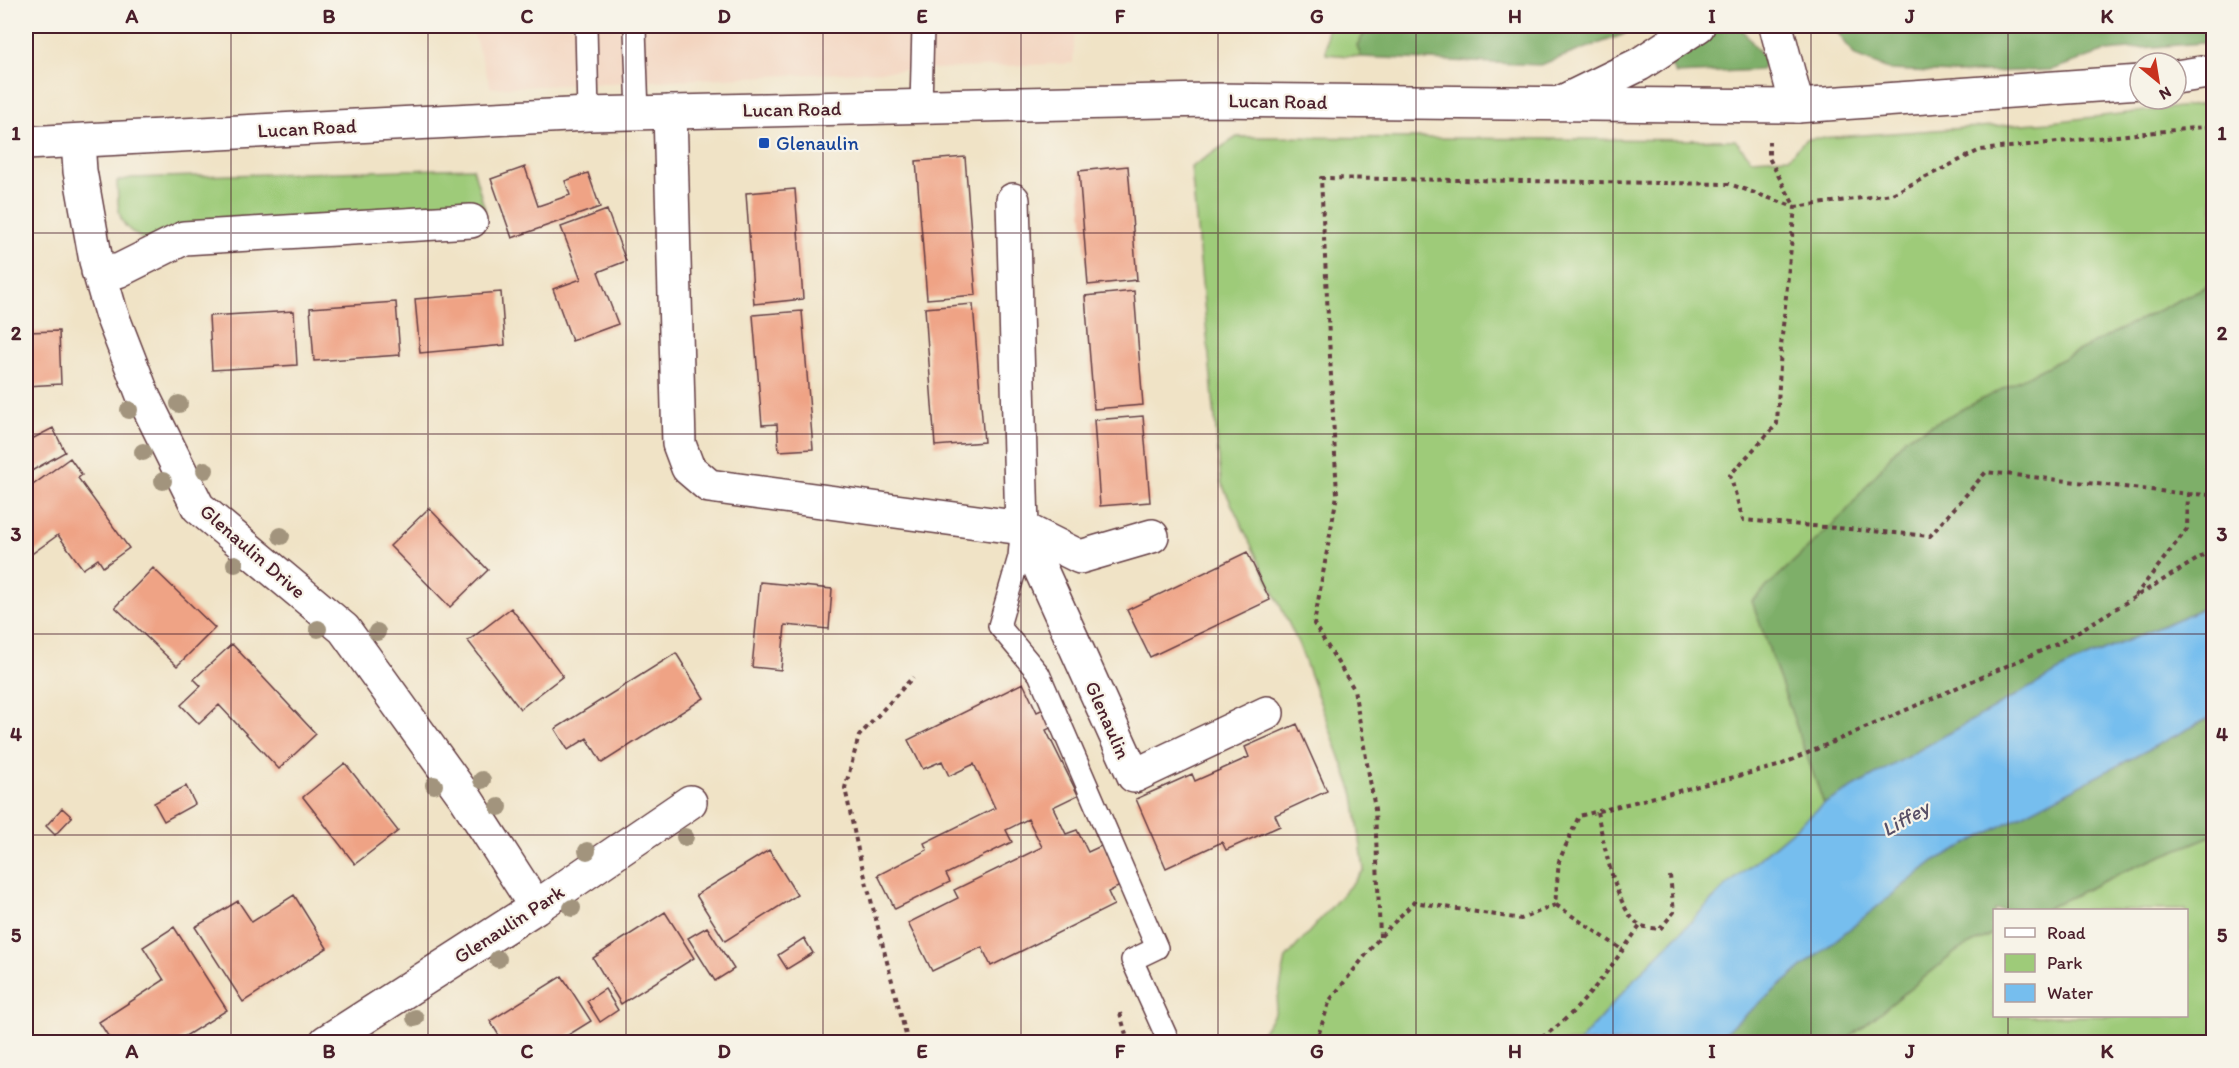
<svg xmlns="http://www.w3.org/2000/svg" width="2239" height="1068" font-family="Itim,sans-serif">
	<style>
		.built { fill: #f3d4bf }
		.green { fill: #9ecb79; stroke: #747552; stroke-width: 1.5 }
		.forest { fill: #7eaf69; stroke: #64674a; stroke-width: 1.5 }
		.water { fill: #76beee; stroke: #606e8c; stroke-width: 1.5 }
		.building { fill: #efa385 }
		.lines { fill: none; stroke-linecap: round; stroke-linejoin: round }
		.service-casing { stroke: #633c42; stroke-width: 24 }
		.minor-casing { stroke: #633c42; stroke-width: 36 }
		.secondary-casing { stroke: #633c42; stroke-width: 36 }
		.path { stroke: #633c42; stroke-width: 4; stroke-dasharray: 4.5 4.5; stroke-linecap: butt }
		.service { stroke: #fff; stroke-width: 21 }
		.minor { stroke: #fff; stroke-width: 33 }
		.secondary { stroke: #fff; stroke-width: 33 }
		.tree { fill: #a2947d }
		.grid { fill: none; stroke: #4a1f2b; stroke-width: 1.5; stroke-opacity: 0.55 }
		.transit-dot { fill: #1a4fb4; stroke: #f7f3e8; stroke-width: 2 }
		.labels { text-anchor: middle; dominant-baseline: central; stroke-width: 4.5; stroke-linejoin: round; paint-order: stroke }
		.street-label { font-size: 20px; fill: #4a1f2b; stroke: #f7f3e8 }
		.transit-label { font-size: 20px; fill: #164399; stroke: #f7f3e8; text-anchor: start }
		.water-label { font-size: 21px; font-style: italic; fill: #574f66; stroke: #f7f3e8 }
		.neatline { fill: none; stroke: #4a1f2b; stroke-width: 2 }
		.grid-label { font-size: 20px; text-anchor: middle; font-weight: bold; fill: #4a1f2b }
	</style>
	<rect width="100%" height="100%" fill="#f7f3e8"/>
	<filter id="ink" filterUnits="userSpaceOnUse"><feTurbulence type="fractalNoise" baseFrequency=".0167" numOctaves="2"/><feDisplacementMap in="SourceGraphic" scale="12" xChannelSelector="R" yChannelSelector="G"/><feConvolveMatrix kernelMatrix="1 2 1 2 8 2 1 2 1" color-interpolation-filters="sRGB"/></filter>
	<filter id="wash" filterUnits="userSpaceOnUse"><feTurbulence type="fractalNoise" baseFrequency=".008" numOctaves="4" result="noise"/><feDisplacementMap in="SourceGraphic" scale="24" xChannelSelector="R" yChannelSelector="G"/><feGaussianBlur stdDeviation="1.35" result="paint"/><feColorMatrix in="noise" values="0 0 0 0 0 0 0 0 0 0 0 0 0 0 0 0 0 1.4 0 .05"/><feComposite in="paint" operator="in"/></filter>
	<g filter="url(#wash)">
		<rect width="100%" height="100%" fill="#f0e3c6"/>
		<path class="built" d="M471 26H1075L1073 63 491 88Z"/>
		<path class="green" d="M1327 26H1369L1357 45 1361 57 1326 54Z
			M2213 103V283L1905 438 1844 514 1752 601 1824 804 1723 889 1643 970 1579 1042H1256L1275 1013 1286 958 1364 870 1354 795 1299 645 1221 482 1191 167 1237 137 1735 140 1751 159 1789 157 1806 139 2051 122Z
			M473 168 485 210 165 232 152 244C116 226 119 219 117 181L132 178Z
			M2213 835V1042H1844L1957 951 1994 933V1016H2186V910H2043L2125 871Z"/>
		<path class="forest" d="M1369 26H1637L1622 35 1540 65 1361 57 1357 45Z
			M1721 26H1739L1767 61 1760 70 1676 74 1669 63Z
			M1833 26H2213L2214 42 2106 51 2051 70 1955 73 1891 70 1855 56Z
			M2213 283V604L2070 665 1824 804 1752 601 1844 514 1905 438Z
			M2213 716V835L2125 871 2043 910H1994V933L1957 951 1844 1042H1713L1812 959 1934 861Z"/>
		<path class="water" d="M2213 604V716L1934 861 1812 959 1713 1042H1579L1643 970 1723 889 1824 804 2070 665Z"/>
		<g id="blocks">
			<path class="building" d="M965 157 976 295 927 299 916 161Z
				M1128 166 1137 280 1088 285 1079 171Z
				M525 167 538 206 570 195 565 181 588 173 600 207 512 238 491 179Z
				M795 189 803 299 754 304 746 193Z
				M607 210 626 261 598 272 618 324 572 341 553 289 581 279 561 227Z
				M1134 291 1143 405 1094 409 1085 296Z
				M501 292 505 345 420 353 415 299Z
				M396 302 400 355 314 361 310 308Z
				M973 304 984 442 935 446 925 308Z
				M294 311 297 365 212 370 209 316Z
				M802 311 813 449 779 451 777 424 762 425 753 315Z
				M59 331 61 384 26 386V332Z
				M1143 416 1150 502 1100 506 1094 420Z
				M53 428 65 452 28 473 26 442Z
				M70 458 82 475 78 478 129 548 103 567 98 559 83 569 58 535 26 558V490Z
				M429 508 488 570 450 607 390 546Z
				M1247 552 1270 600 1150 657 1127 610Z
				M153 568 215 628 177 666 115 607Z
				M760 582 832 589 829 629 785 625 781 670 752 667Z
				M511 608 563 676 520 709 468 641Z
				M232 644 316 734 279 769 219 705 199 724 181 705 201 686 194 679Z
				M676 653 704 698 602 763 587 738 568 750 555 729Z
				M1023 683 1037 712 1050 706 1059 724 1046 730 1078 795 1053 807 1066 834 1077 830 1088 852 1103 845 1122 885 1108 892 1114 905 991 966 982 947 932 971 908 923 958 898 954 890 1042 847 1028 819 1006 830 1012 842 946 874 950 882 895 909 878 875 927 850 924 843 995 808 974 764 949 776 942 761 923 769 908 740Z
				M1297 724 1327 791 1275 815 1280 826 1226 850 1222 842 1166 868 1136 799 1192 774 1195 781 1249 757 1245 747Z
				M345 763 398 831 355 864 303 797Z
				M186 786 195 804 164 821 154 803Z
				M62 808 72 817 55 835 46 826Z
				M769 850 797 895 725 941 696 895Z
				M294 895 327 948 243 1002 195 927 238 901 252 922Z
				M665 912 694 958 621 1004 593 958Z
				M174 927 227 1010 176 1042H112L99 1022 164 980 143 947Z
				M707 927 734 969 715 981 688 938Z
				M804 938 813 953 787 969 778 955Z
				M562 976 591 1021 557 1042H503L490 1021Z
				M605 989 618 1010 600 1022 587 1001Z"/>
		</g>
	</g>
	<g filter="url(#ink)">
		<use href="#blocks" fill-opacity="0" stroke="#633c42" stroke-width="1.5"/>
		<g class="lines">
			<defs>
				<path id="service" d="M586 26 588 114
					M635 29 638 113
					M921 106 923 26
					M1021 533 1019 557 999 626 1039 674 1157 948 1132 960 1168 1040"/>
				<path id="minor" d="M1776 26 1797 106
					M1560 103 1640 64 1698 26
					M670 112 679 444 688 468 709 486 1022 528 1080 557 1152 536
					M78 141 80 171 96 261 111 313 144 398 198 507 344 629 465 797 536 907
					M1013 200 1022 528 1134 776 1267 713
					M98 271H118L184 238 471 221
					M326 1042 536 907 690 802"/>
				<path id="secondary" d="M2176 77 2214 71
					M26 143 588 114 1021 104 1209 100 1797 106 2140 82"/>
			</defs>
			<use href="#service" class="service-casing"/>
			<use href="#minor" class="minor-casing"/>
			<use href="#secondary" class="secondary-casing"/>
			<path class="path" d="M1769 141V158L1795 207 1892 194 1980 150 2214 126
				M2188 494 2214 495
				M1597 812C1603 838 1616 915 1642 926 1647 928 1655 928 1660 929L1674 912 1670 876
				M1556 905 1623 950
				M1380 937 1375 809 1354 689 1314 624 1337 495 1321 178 1729 184 1795 207 1781 346 1777 424 1730 475 1743 520 1930 536 1986 472 2188 494 2187 529 2135 596
				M1120 1013 1128 1042
				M910 1042 906 1035 858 850 845 788 859 736 913 677
				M1316 1042 1330 1000 1380 937 1414 902 1521 919 1555 905 1559 861 1579 816 1778 766 2059 643 2214 549
				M1534 1042C1579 1017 1610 967 1640 926"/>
			<use href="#service" class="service"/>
			<use href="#minor" class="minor"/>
			<use href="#secondary" class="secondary"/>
		</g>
		<g class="tree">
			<circle cx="179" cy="404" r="9"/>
			<circle cx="129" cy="410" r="9"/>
			<circle cx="143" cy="452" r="9"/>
			<circle cx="205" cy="470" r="9"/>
			<circle cx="163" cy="481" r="9"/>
			<circle cx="281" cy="536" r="9"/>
			<circle cx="235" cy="564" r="9"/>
			<circle cx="318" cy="629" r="9"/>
			<circle cx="377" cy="632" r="9"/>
			<circle cx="482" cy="780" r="9"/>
			<circle cx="434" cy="785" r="9"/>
			<circle cx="499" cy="807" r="9"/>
			<circle cx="685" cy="837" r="9"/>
			<circle cx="587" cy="851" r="9"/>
			<circle cx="572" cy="908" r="9"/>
			<circle cx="498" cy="959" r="9"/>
			<circle cx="415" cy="1018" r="9"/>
		</g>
	</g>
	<path class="grid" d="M231 26V1042M428 26V1042M626 26V1042M823 26V1042M1021 26V1042M1218 26V1042M1416 26V1042M1613 26V1042M1811 26V1042M2008 26V910M26 233H2214M26 434H2214M26 634H2214M26 835H2214M2008 1016V1042"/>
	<rect class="transit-dot" x="758" y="137" width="12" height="12" rx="3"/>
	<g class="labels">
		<g class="street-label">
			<text transform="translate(1278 101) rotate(1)">Lucan Road</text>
			<text transform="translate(792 109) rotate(-1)">Lucan Road</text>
			<text transform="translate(307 128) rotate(-3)">Lucan Road</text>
			<text transform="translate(253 551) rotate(41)">Glenaulin Drive</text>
			<text transform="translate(1108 720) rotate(66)">Glenaulin</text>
			<text transform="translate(509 924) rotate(-33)">Glenaulin Park</text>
		</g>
		<g class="transit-label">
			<text x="776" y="143">Glenaulin</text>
		</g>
		<g class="water-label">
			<text transform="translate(1905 818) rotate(-30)">Liffey</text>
		</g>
	</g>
	<rect width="2239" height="1068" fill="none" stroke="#f7f3e8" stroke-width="66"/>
	<rect x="1993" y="909" width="195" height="108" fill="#f7f3e8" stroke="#b29e9c" stroke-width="1.5"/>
	<rect x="2005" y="928" width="30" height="9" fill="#ffffff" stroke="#b29e9c" stroke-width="1.5"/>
	<text x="2047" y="939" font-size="18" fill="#4a1f2b">Road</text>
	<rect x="2005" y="954" width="30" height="18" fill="#9ecb79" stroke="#b29e9c" stroke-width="1.5"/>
	<text x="2047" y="969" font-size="18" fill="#4a1f2b">Park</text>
	<rect x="2005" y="984" width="30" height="18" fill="#76beee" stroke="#b29e9c" stroke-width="1.5"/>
	<text x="2047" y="999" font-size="18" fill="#4a1f2b">Water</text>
	<g transform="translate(2158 81) rotate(150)"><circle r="28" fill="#f7f3e8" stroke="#b29e9c" stroke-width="1.5"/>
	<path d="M0-4.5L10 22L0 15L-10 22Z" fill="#c8321e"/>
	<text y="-9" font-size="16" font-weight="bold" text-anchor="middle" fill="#4a1f2b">N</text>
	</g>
	<rect x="33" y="33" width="2173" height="1002" class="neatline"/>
	<g class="grid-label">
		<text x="132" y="23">A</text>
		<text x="329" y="23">B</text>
		<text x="527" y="23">C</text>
		<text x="724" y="23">D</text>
		<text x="922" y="23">E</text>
		<text x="1120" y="23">F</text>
		<text x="1317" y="23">G</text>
		<text x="1515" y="23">H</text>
		<text x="1712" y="23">I</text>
		<text x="1910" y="23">J</text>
		<text x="2107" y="23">K</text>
		<text x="16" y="140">1</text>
		<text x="2222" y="140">1</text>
		<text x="16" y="340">2</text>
		<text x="2222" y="340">2</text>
		<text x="16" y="541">3</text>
		<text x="2222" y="541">3</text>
		<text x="16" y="741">4</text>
		<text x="2222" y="741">4</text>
		<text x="16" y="942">5</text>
		<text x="2222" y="942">5</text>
		<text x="132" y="1058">A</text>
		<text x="329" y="1058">B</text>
		<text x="527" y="1058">C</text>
		<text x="724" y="1058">D</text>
		<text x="922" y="1058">E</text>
		<text x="1120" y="1058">F</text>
		<text x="1317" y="1058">G</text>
		<text x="1515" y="1058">H</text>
		<text x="1712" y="1058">I</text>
		<text x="1910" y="1058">J</text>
		<text x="2107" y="1058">K</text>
	</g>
</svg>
